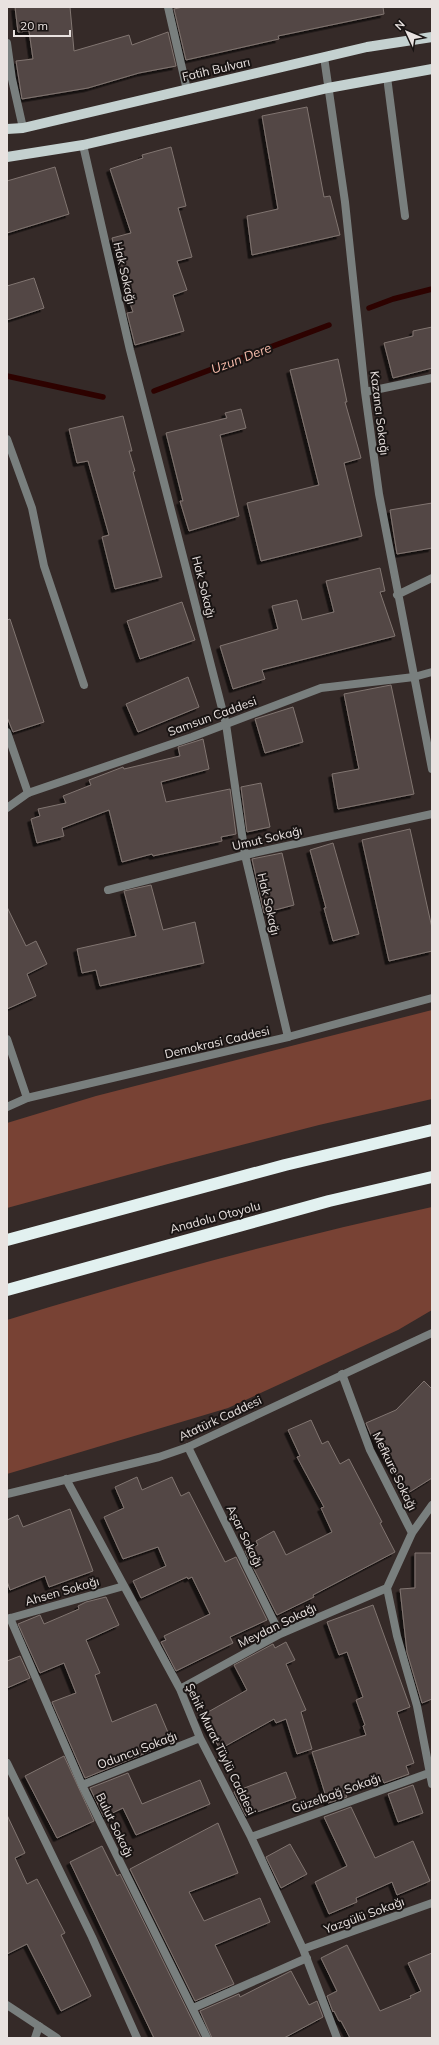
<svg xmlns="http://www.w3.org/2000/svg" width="439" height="2045" font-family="Mulish,sans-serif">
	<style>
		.green { fill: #784234 }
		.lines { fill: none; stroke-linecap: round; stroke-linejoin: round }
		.stream { stroke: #2d0200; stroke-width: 5.5 }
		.building { fill: #524744; stroke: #817571; filter: url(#shadow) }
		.service { stroke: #797f7e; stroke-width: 8 }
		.minor { stroke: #797f7e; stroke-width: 8 }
		.tertiary { stroke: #797f7e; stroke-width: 8 }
		.primary { stroke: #c4d1d0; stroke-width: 10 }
		.motorway { stroke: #e2f1f0; stroke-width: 12 }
		.labels { text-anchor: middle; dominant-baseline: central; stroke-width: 4; stroke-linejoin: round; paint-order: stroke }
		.street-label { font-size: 12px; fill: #e9e2e0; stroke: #191413 }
		.water-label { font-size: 13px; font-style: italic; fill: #f7bcab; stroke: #191413 }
	</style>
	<defs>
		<filter id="shadow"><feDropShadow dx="-3.5" dy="3.5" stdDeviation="0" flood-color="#0009"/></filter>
	</defs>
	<rect width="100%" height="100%" fill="#352a28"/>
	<path class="green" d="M432 1010V1099L319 1125 168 1164 7 1208V1123L96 1096Z
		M432 1207V1310L398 1330 228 1408 7 1474V1320C147 1277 289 1238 432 1207Z"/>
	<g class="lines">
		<path class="stream" d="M369 308 393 299 432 289
			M7 376 103 397
			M154 391 329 325"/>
	</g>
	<path class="building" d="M15 7H70L74 51 129 35 132 45 168 32 176 66 139 73 88 88 22 99 16 61 33 59 29 31 18 32Z
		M183 7H383L384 14 278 36 279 39 186 60 174 9Z
		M307 107 324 197 330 196 340 235 252 255 247 216 278 209 262 116Z
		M171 147 186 206 178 208 192 257 177 261 187 290 173 295 184 331 135 345 127 313 133 312 123 283 112 238 131 233 110 169 143 158 142 155Z
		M55 167 69 214 7 233V181Z
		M34 278 44 308 7 320V286Z
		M432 327V368L393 378 384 343 413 336V331Z
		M338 359 347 402H345L361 458 344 463 362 536 261 561 247 503 319 485 290 370Z
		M241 409 246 428 220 435 239 516 189 531 180 501H183L166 433 227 418 225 413Z
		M123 416 132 451H129L135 471 133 472 162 577 115 589 102 537 109 535 88 461 77 463 69 429Z
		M432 503V548L397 554 390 510Z
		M380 568 385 591 380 592 395 636 262 670 265 679 233 689 220 646 278 629 272 606 297 600 302 620 334 612 326 581Z
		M182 602 195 640 140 659 127 621Z
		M10 619 44 722 13 732 7 717V620Z
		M188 677 199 707 138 732 126 704Z
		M391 685 414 794 338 809 332 774 359 769 344 694Z
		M293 707 303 742 265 753 255 719Z
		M203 739 209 769 161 782 166 802 230 789 236 834 221 837 222 841 153 856 152 854 122 862 109 810 62 828 64 836 37 843 31 819 40 816 38 809 66 803 63 796 91 785 89 780 123 767 124 769 180 756 178 747Z
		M261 783 270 827 247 832 241 787Z
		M410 829 432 928V951L389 961 362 840Z
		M333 843 359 934 333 941 324 908H326L310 850Z
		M282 853 294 905 264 913 252 859Z
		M151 885 163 930 195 922 204 963 100 986 96 970 82 973 77 949 136 936 124 891Z
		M7 907 26 946 36 941 47 964 27 974 36 996 7 1009Z
		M424 1381 432 1389V1478L408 1493 371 1435 366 1423 396 1410Z
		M311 1420 322 1444 328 1441 340 1464 349 1459 382 1522 380 1523 395 1552 313 1595 314 1597 277 1615 245 1551 258 1545 256 1541 274 1531 286 1555 332 1532 321 1508 324 1507 297 1457 300 1456 288 1430Z
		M137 1477 142 1490 172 1477 181 1496 189 1492 225 1562 236 1557 267 1620 230 1637 233 1643 176 1671 161 1642 166 1640 164 1636 210 1614 192 1577 188 1579 187 1577 141 1598 133 1581 166 1566 158 1547 123 1559 104 1517 124 1508 115 1487Z
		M70 1509 93 1571 49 1587 45 1576 10 1590 7 1581V1520L18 1515 23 1527Z
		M415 1553H432V1699L422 1703 407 1652 400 1589 415 1588Z
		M106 1597 119 1625 86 1640 100 1673 95 1675 112 1722 156 1704 172 1742 85 1778 52 1702 76 1693 64 1663 40 1673 18 1624 40 1615 44 1624 79 1609 78 1606 86 1602Z
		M373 1605 410 1707 397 1712 414 1763 406 1766 409 1774 384 1783 382 1779 344 1791 347 1797 328 1803 312 1752 366 1735 363 1726 365 1725 356 1700 363 1697 347 1652 339 1655 327 1622Z
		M286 1642 295 1660 286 1664 306 1710 301 1712 312 1749 297 1754 286 1719 276 1723 274 1719 220 1749 201 1716 247 1690 234 1665 273 1644 275 1648Z
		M20 1656 30 1678 7 1688V1661Z
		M64 1756 94 1821 57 1838 25 1776Z
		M286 1772 296 1798 246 1816 234 1792Z
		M128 1773 142 1804 200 1780 210 1804 136 1835 123 1808 104 1817 90 1788Z
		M413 1785 423 1813 398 1822 388 1794Z
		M351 1807 375 1858 413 1841 430 1881 397 1895 392 1882 356 1898 357 1902 329 1914 315 1882 347 1866 324 1817Z
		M7 1815 25 1853 15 1858 27 1884 37 1879 65 1933 61 1935 91 1996 61 2011 27 1944 7 1954Z
		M218 1823 238 1873 189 1892 204 1921 260 1898 270 1922 215 1945 234 1984 195 2001 130 1869Z
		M290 1844 307 1874 281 1888 266 1857Z
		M102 1846 117 1876 120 1874 201 2038H154L70 1862Z
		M347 1945 380 2011 411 1998 410 1996 421 1991 408 1963 432 1953V2038H350L341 2021H339L334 2011 333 2012 327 1996 337 1991 321 1958Z
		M291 1971 309 2005 317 2001 323 2017 284 2038H212L200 2011 239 1994 240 1997Z"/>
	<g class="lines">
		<path class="service" d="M387 77 405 216
			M7 439 32 508 44 566 84 685
			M35 2038 39 2026"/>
		<path class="minor" d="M168 7 187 90
			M7 43 12 79 23 128
			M324 57 345 202 365 392 379 494 432 769
			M83 145 130 350 226 724 245 855 288 1037
			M365 392 432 378
			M397 595 432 578
			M7 732 28 793
			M108 890 245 855 432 814
			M7 1039 27 1098
			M342 1374 370 1450 412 1533
			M188 1447 280 1634
			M66 1479 180 1689 200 1738 251 1837 303 1949 337 2038
			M432 1505 412 1533 387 1588 397 1636 417 1706 432 1784
			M10 1618 82 1785 207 2038
			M7 1619 124 1586
			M180 1689 280 1634 387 1588
			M7 1763 92 1937 137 2038
			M82 1785 200 1738
			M251 1837 429 1773
			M303 1949 432 1903
			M193 2008 307 1958"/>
		<path class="tertiary" d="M7 808 28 793 192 737 321 688 414 677 432 672
			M7 1107 27 1098 288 1037 432 998
			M7 1494 159 1457 188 1447 432 1333
			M7 2005 57 2038"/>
		<path class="primary" d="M7 129 23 128 367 47 432 37
			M7 157 83 145 328 88 432 69"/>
		<path class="motorway" d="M7 1240 285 1165 432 1130
			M7 1290 329 1201 432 1177"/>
	</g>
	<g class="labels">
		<g class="street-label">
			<text transform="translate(216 69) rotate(-13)">Fatih Bulvarı</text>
			<text transform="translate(125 273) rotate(77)">Hak Sokağı</text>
			<text transform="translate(380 413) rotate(83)">Kazancı Sokağı</text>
			<text transform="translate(204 587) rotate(76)">Hak Sokağı</text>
			<text transform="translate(212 716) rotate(-20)">Samsun Caddesi</text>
			<text transform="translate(267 838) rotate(-13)">Umut Sokağı</text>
			<text transform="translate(269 904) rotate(77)">Hak Sokağı</text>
			<text transform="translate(217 1042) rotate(-13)">Demokrasi Caddesi</text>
			<text transform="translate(215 1217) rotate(-15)">Anadolu Otoyolu</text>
			<text transform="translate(220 1418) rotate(-25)">Atatürk Caddesi</text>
			<text transform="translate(395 1471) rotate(64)">Mefkure Sokağı</text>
			<text transform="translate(245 1536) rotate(64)">Aşar Sokağı</text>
			<text transform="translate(62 1591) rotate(-16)">Ahsen Sokağı</text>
			<text transform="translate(277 1625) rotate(-26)">Meydan Sokağı</text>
			<text transform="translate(221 1749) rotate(64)">Şehit Murat Tüylü Caddesi</text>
			<text transform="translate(137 1750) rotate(-21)">Oduncu Sokağı</text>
			<text transform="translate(336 1793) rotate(-20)">Güzelbağ Sokağı</text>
			<text transform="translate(115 1825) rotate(64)">Bulut Sokağı</text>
			<text transform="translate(364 1915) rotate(-20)">Yazgülü Sokağı</text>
		</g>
		<g class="water-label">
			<text transform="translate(241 358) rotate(-21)">Uzun Dere</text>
		</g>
	</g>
	<rect width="439" height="2045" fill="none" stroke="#e9e2e0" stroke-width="16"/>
	<g transform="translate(407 32) rotate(314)" stroke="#191413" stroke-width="3" paint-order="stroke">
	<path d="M0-3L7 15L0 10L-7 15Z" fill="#e9e2e0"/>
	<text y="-6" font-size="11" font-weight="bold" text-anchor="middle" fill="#e9e2e0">N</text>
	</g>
	<path d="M14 30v6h56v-6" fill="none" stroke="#e9e2e0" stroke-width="2"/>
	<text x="20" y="30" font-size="12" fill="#e9e2e0" stroke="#191413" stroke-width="3" paint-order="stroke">20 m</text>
</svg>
